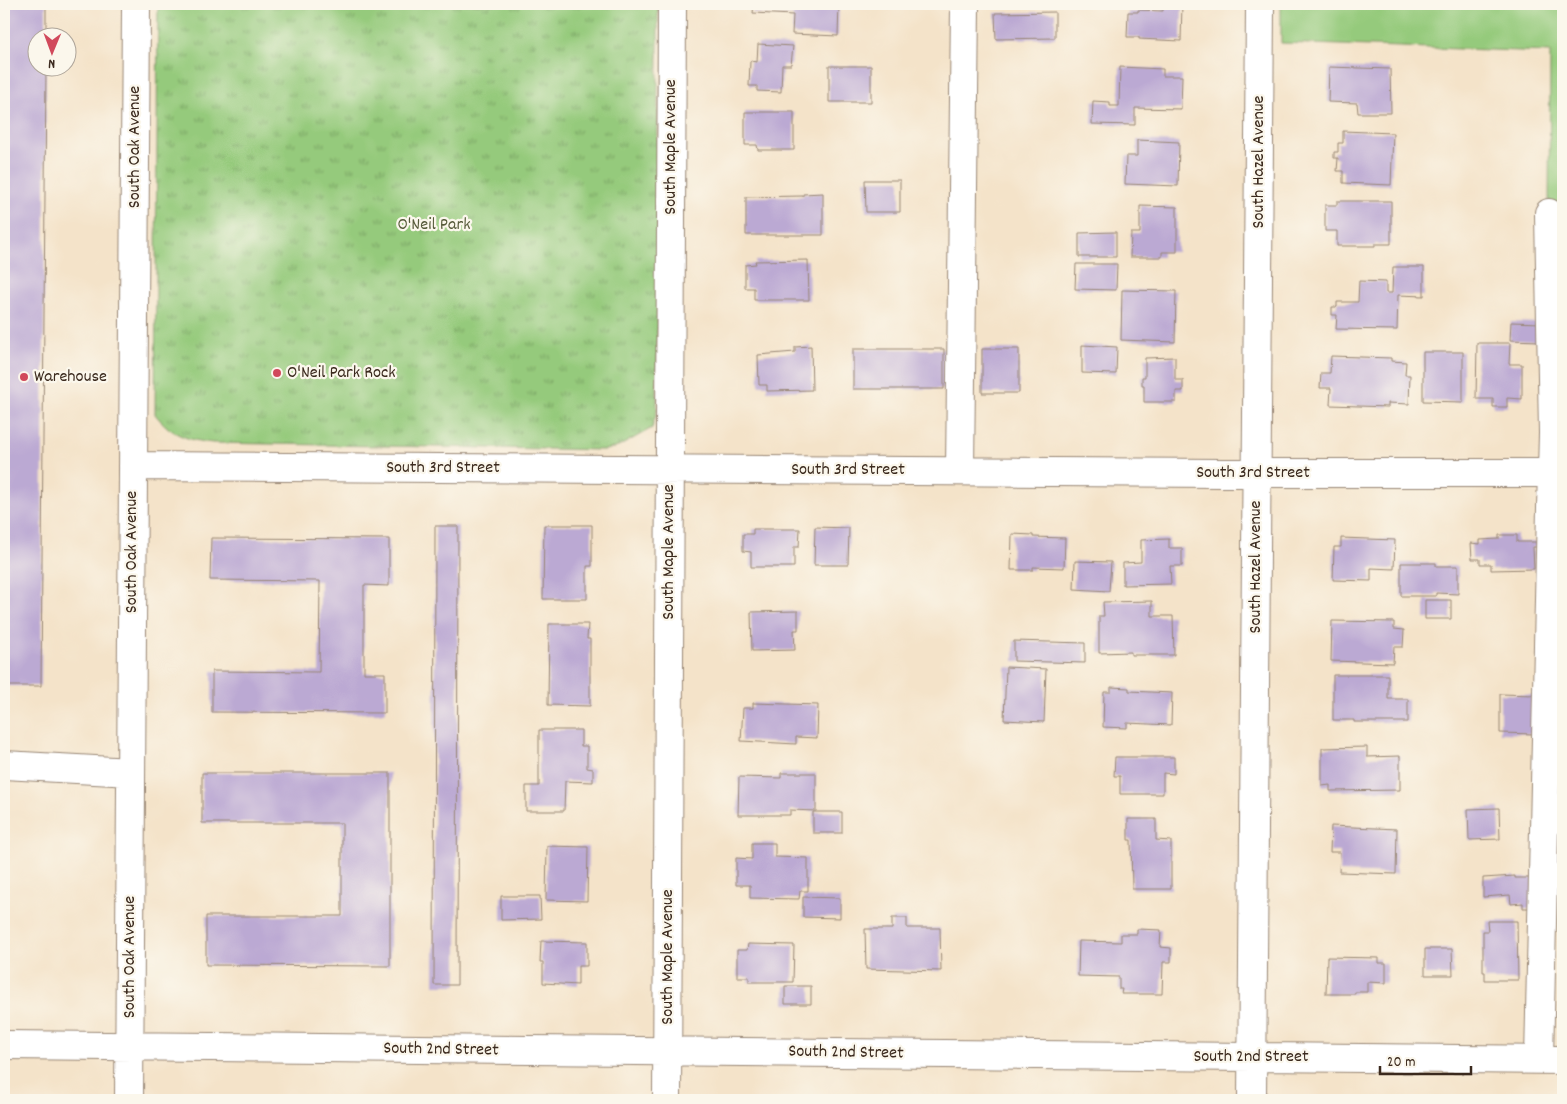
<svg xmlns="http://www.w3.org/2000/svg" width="1567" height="1104" font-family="Dekko,sans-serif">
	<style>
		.green { fill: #95ca7c; stroke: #687a4d }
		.park { fill: url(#park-tufts); stroke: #687a4d }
		.building { fill: #bba9d3 }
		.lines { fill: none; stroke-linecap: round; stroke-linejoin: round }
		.minor-casing { stroke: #988674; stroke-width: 30 }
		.minor { stroke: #fff; stroke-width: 28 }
		.poi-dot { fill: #d1495b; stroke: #fbf7ec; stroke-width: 2 }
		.labels { text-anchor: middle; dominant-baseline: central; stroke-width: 4.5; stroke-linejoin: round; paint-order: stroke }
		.street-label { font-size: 18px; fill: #3b2a1e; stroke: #fbf7ec }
		.park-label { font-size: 18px; fill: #565a3a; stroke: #fbf7ec }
		.poi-label { font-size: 18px; fill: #3b2a1e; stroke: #fbf7ec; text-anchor: start }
	</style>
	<defs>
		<pattern id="park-tufts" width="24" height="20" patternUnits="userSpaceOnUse" patternTransform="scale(1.25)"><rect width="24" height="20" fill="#95ca7c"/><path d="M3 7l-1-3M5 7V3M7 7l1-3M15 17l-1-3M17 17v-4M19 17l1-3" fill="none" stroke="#7ba465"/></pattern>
	</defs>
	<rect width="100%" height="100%" fill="#fbf7ec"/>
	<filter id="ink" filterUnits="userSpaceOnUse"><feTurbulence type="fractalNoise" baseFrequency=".02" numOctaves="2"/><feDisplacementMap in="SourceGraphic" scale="10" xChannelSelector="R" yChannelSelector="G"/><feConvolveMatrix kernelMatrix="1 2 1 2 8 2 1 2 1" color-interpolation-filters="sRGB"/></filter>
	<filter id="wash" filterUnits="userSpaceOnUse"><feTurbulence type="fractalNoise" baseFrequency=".0096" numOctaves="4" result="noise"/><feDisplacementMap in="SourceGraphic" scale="20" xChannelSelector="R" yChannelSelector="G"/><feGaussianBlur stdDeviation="1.12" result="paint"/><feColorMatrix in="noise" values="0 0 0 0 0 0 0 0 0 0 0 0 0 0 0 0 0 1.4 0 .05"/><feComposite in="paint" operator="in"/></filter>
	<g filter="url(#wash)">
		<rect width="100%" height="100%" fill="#f4e3c9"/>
		<path class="green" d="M1281 4H1563V257L1549 213 1550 52 1281 43Z"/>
		<path class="park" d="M158 4H658L657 411 652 428 618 447 605 450 213 443C187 440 171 435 155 414Z"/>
		<g id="blocks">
			<path class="building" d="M4 4H46V38H38V68H46L41 686H4Z
				M754 4H839L838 36 792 34 793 15 753 13Z
				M1163 4H1182L1181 41 1139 39V37H1127L1128 12H1138V10L1163 11Z
				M1055 12V38L996 39 995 13Z
				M758 44 793 46 791 65H782L781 92 757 91V86H749L750 61 757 62Z
				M829 66H871V102H829Z
				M1120 67 1163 69V76H1182L1181 109 1135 108V125L1092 124 1093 101 1110 102V106H1119Z
				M1329 67 1390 69 1391 113H1358L1357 103 1328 102Z
				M745 112H794V150H758L757 145H745Z
				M1343 131 1393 133 1391 185 1343 183V171H1337L1338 158H1334V152H1338V143H1343Z
				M1137 140 1179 142 1178 186 1125 184 1126 156H1137Z
				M865 180H900V212H866Z
				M823 193V235H746V197L803 196V194Z
				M1337 201H1391V244H1375V246H1337V231H1325V205H1337Z
				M1140 206 1177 207V252H1162V257H1130L1131 233H1140Z
				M1116 232V257H1079V233Z
				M808 260 809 300H754V288H745V265L756 264 755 261Z
				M1076 264H1117L1116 290 1075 289Z
				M1393 267H1424V296L1398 295 1397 330 1336 329 1337 315H1332V307H1337V302H1358L1359 281 1386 282V293H1392Z
				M1122 290 1176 291 1175 342 1121 340Z
				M1511 322 1541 323 1540 341 1510 340Z
				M1477 343H1510L1509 364H1522V399L1507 398V407H1493V399H1476Z
				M1082 345 1117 347 1116 374 1082 373Z
				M811 346 812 390 767 391V385H759L758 355 795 352V347Z
				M853 349H944V389H853Z
				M982 349H1019V393H982Z
				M1423 352H1463V402L1423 401Z
				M1331 356 1391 358V361L1406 362 1405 375H1410L1409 404 1388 403V407L1330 405 1331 388H1320L1321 373H1330Z
				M1175 357V380H1183V391H1176V402H1144V385H1142V377H1145V358Z
				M544 525H592V566H587V599H543Z
				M435 526H458L457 985H434Z
				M815 527 849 528 848 565H814Z
				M753 529H800L799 547H794V567H751V552L743 551V534H753Z
				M1012 534 1033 535V537L1065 538 1064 568 1033 567V570H1011Z
				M1499 535H1517V542H1537L1538 547H1533L1534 569 1491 570V564H1480V559H1472L1471 543 1480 544V540L1499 539Z
				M211 538 389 539V586L364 585V673H385V713L212 712V671L319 672 320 581 210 580Z
				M1341 538 1395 540 1394 569 1371 568V581L1333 580 1334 547H1341Z
				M1169 539V548H1182V566H1170L1171 584 1123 585V563L1141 562V540Z
				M1075 561 1111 562 1109 591 1074 589Z
				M1401 563H1436V566H1458V594L1436 593V596H1401Z
				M1425 600H1451V619H1425Z
				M1152 601V616H1173L1174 655H1131V652L1099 653V616H1104L1103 602Z
				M798 611V630H794L795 650 752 651 751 612Z
				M1332 621 1394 622V629L1404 630 1403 647H1394L1393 663 1331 661Z
				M549 624H588L587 639H590V706L548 705Z
				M1014 641 1085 643V663L1014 661Z
				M1006 667 1046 669 1044 722 1004 720Z
				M1333 675H1388V699H1408V722H1354V720H1333Z
				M1111 687 1129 688V691L1172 693 1171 725 1127 723V728L1103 727 1104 692H1111Z
				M1500 694 1535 695 1534 734 1500 733Z
				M753 703 818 705 817 738 796 737V744L741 741 743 708H753Z
				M539 730H581V746H587V768L593 769V782L565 781 564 811H526V786H539Z
				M1367 747V757L1400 756V790L1330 791V785L1322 786V748Z
				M1115 757H1174V774L1163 773V794H1120V776H1114Z
				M202 773H390V966L206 965V916H342V823H202Z
				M781 773H816V811L790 810V815H738L739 777 781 778Z
				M1499 808 1500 839 1469 840 1468 809Z
				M813 812H842V833H813Z
				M1128 819H1156V840L1171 841V889H1132L1131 840H1128Z
				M1331 826 1397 829 1396 874 1339 872 1340 852H1330Z
				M752 843H775V857L808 858V891H800L799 899 750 898V885H736V858L752 859Z
				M547 846 588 847 587 901 546 900Z
				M1515 876V878H1534L1535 908H1523V903L1511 904 1510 895 1483 897V878Z
				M501 896H540L541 919 501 920Z
				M803 897 840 898V918L803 917Z
				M892 918H907V928H940L941 971 866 969 865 929H892Z
				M1487 921H1517L1518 980H1485V972H1483V931H1488Z
				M1137 929 1161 930 1160 947 1171 948V962H1163L1162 994H1121L1122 989H1119V977L1078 976 1079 941 1121 942V934H1137Z
				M541 941 587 942V966H578V985L543 983V962H540Z
				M748 944 794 945 793 982H749V977H737V950H747Z
				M1425 949H1452L1453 975H1425Z
				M1327 957 1379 958V963H1386V983L1367 982V992H1355V994H1326Z
				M785 986H811V1004H785Z"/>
		</g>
	</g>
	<g filter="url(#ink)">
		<use href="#blocks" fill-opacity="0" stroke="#988674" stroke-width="1"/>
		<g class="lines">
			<defs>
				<path id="minor" d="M133 466 1222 473H1563
					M960 471 965 4
					M4 765 131 772
					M4 1045 1563 1060
					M1539 1059 1551 508 1553 433 1549 213
					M129 1100 136 4
					M667 1100 672 4
					M1252 1100 1260 4"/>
			</defs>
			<use href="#minor" class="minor-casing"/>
			<use href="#minor" class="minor"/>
		</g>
	</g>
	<g class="poi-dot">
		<circle cx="277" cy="373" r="5"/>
		<circle cx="24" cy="377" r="5"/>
	</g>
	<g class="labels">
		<g class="street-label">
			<text transform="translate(135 147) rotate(-90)">South Oak Avenue</text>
			<text transform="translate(671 147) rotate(-90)">South Maple Avenue</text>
			<text transform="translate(1259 162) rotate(-90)">South Hazel Avenue</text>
			<text x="443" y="468">South 3rd Street</text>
			<text x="848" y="470">South 3rd Street</text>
			<text x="1253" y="473">South 3rd Street</text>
			<text transform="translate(132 552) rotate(-90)">South Oak Avenue</text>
			<text transform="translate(669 552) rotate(-90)">South Maple Avenue</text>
			<text transform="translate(1256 567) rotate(-90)">South Hazel Avenue</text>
			<text transform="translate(130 957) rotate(-90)">South Oak Avenue</text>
			<text transform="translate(668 957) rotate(-90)">South Maple Avenue</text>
			<text transform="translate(441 1050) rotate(1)">South 2nd Street</text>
			<text transform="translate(846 1053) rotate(1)">South 2nd Street</text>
			<text x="1251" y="1057">South 2nd Street</text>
		</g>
		<g class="park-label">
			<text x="434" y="225">O'Neil Park</text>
		</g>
		<g class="poi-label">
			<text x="287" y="373">O'Neil Park Rock</text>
			<text x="34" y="377">Warehouse</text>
		</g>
	</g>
	<rect width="1567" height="1104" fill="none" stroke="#fbf7ec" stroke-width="20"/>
	<g transform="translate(52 52) rotate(181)"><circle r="24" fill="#fbf7ec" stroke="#aea59a"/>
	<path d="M0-4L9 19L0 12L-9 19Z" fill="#d1495b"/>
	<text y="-8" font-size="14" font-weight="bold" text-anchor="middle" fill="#3b2a1e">N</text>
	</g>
	<path d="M1380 1066v8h91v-8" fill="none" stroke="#3b2a1e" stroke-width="2.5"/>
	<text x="1387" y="1066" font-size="15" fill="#3b2a1e" stroke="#fbf7ec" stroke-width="4" paint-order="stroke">20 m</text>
</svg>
